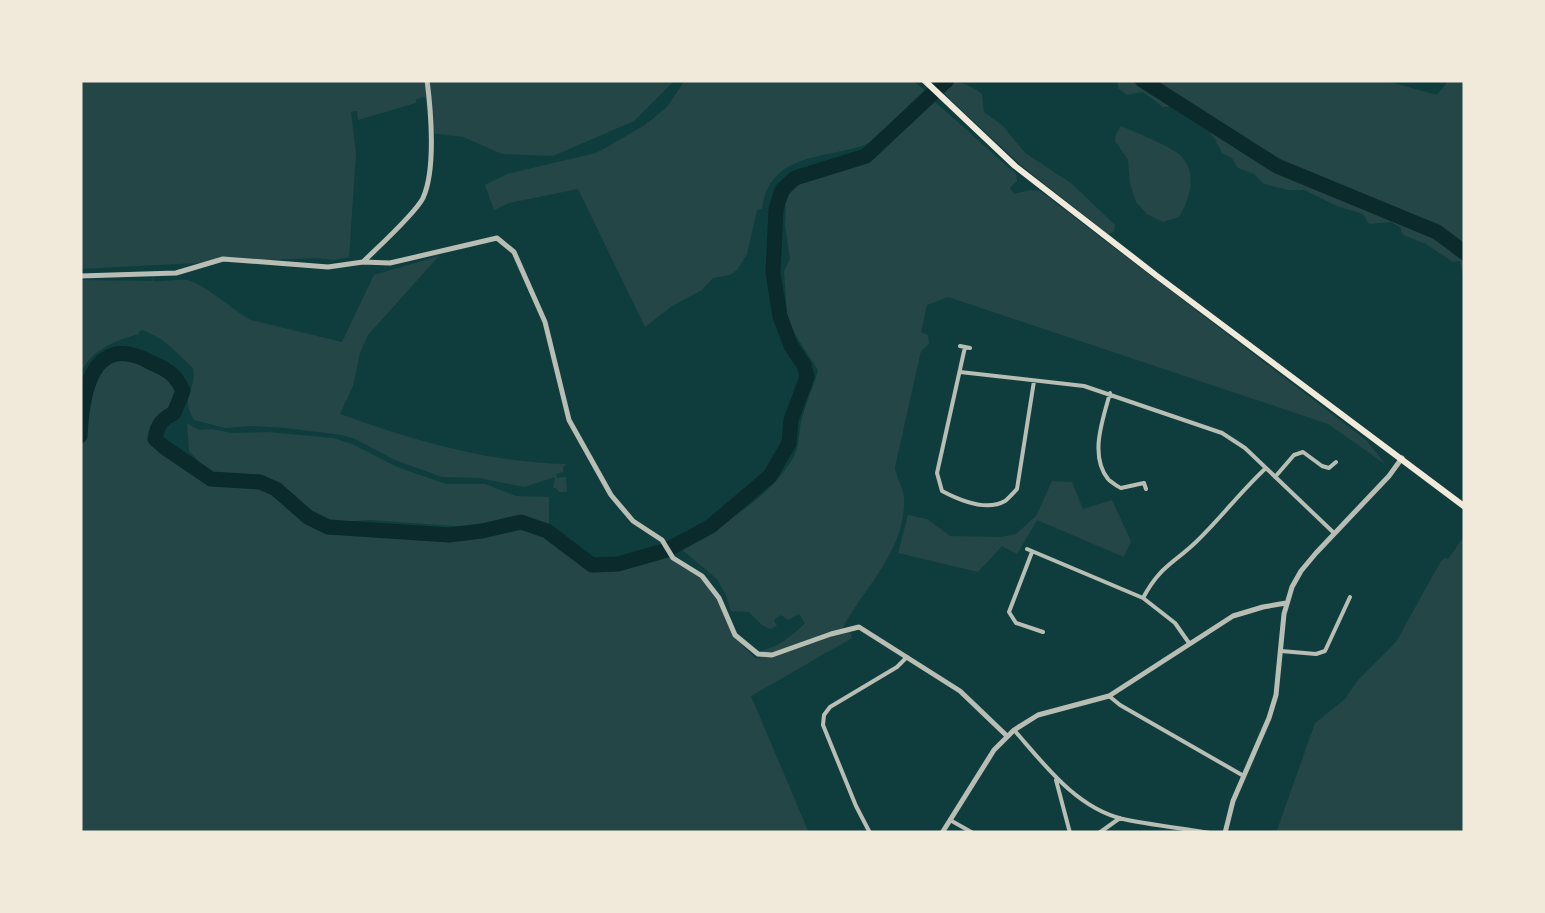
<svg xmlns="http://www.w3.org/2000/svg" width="1545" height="913" font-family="Bitter,serif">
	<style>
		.green { fill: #244646 }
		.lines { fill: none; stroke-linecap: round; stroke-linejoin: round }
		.river { stroke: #0a2a2b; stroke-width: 15 }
		.minor { stroke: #b8beb3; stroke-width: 4 }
		.tertiary { stroke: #b8beb3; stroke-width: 5 }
		.secondary { stroke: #f1e9da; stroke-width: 6 }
	</style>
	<rect width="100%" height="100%" fill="#0f3d3e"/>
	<path class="green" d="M80 80H675L634 121 553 156 502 154 463 137 430 133 425 97 416 99V103L358 120 357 111 351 112 356 154 349 257 335 260 315 258 156 265 153 281C164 282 176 279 186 280 201 281 235 312 251 320L342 342 374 275 439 256 368 335 360 353 353 386 340 414C412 440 489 463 567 464L563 467V472L556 474 557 478 566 477 567 492H559L556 488H553L555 477 524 487 480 478 442 477 395 460 355 439 342 435 286 428 252 426 225 428 194 420C179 393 197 393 193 368 173 350 169 341 142 330L139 332 134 354C155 363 173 369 183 391L174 413C162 419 157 425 156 439L211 479 260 482 276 489 308 517 328 527 449 535 482 531 521 522 547 531 593 565 618 564 667 550 676 563 701 578 719 598 733 636 756 659 772 654 760 651C778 647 793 636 805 623L799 614 788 620 781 615 774 620 777 626 770 629 762 625 749 612 731 611 726 595 717 579 680 548C719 528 775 495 795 454 801 441 798 428 803 415 807 400 814 386 818 370L791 328 787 314 784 271 790 259 785 225 786 208 784 205 794 186 873 156 933 100 1016 174 1017 181 1010 188 1014 194 1030 190 1040 191 1366 440 1385 464 1328 424 948 297 927 305 921 332 928 335 929 344 921 351 895 467C896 478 903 486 904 497 907 549 865 586 842 629L850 631 852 638 751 696 809 833H80V436C84 399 83 350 134 353L139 334C114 341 91 349 80 375V280L152 281 156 265 80 269Z
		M685 80H913L926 92C908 109 891 135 867 144 825 160 770 151 762 209L757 210 747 254 737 270 730 275 713 278 702 290 672 306 645 327 578 189 509 203 494 210 485 185 507 174 596 153 609 146 645 125 667 107Z
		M929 80C950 80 965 80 982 94L984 112 1003 126 1025 153 1071 183 1115 225 1114 232 1108 234 1021 165Z
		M1118 80H1383L1437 95 1449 80H1465V277H1463L1460 261 1453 262 1426 244 1403 235 1400 227 1391 222 1369 224 1363 214 1337 206 1304 190H1288L1264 184 1254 174 1238 168 1232 158 1222 153 1215 139 1197 118 1178 106 1163 107 1143 92 1127 95 1118 88Z
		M1121 126C1135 132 1170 146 1180 155 1198 172 1190 199 1179 217L1163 222 1147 214 1136 202 1130 184 1128 160 1115 141 1116 134Z
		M187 423 199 430 212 429 232 433 268 432 333 438 352 444 397 467 446 484H485L516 496 549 497V525L522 518 467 527 371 520 339 522 310 513 296 499 264 478 218 474 206 469 189 451Z
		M1052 481 1072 482 1083 509 1112 500 1131 541 1124 557 1037 520 1017 554 1002 546 978 572 898 553 908 515 927 519 950 536 1000 537 1016 534 1036 516Z
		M1465 535V833H1276L1315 723 1345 699 1358 680 1396 642 1441 561 1445 558 1448 559Z"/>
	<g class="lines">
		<path class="river" d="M1142 80 1277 166 1437 232 1465 253
			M80 436C82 395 91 332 148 361 166 370 174 371 183 391L174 413C162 419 157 425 155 439L164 447 211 479 260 482 276 489 308 517 328 527 449 535 482 531 521 522 547 531 592 565 618 564 667 550 711 526 770 476 789 443 791 420 807 377 804 365 791 346 780 316 773 273 776 209 782 190 795 178 866 156 947 80"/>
		<path class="minor" d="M960 346 970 348
			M965 347 937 473 942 491C959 500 986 512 1005 501 1007 500 1016 490 1017 489L1034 381
			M960 372 1084 386 1222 433 1245 448 1334 533
			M1110 393C1103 419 1089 455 1108 479 1108 480 1120 488 1121 488L1144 483 1146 489
			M1275 477 1294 455 1303 452 1322 466 1329 468 1336 462
			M1027 549 1143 598 1175 623 1189 643
			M1032 552 1009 612 1016 623 1043 632
			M1143 598C1160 566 1173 564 1196 542 1221 518 1241 491 1266 468
			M1281 651 1316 654 1325 651 1350 597
			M1109 696 1120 705 1242 775
			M1014 730C1044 764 1076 808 1123 819 1151 825 1181 828 1210 833
			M1056 780 1070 833
			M950 820 973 833
			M870 833 856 806 823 725 824 715 830 707 897 667 907 657
			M1099 833 1120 818"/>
		<path class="tertiary" d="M363 262C377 248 415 214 423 198 436 170 431 111 427 80
			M80 276 176 273 223 259 328 267 363 262 390 263 497 238 514 252 545 322 569 420 611 495 633 521 662 540 673 558 702 576 719 598 735 635 758 654 772 655 831 634 859 627 960 691 1007 736
			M942 833 994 750 1014 730 1038 715 1109 696 1233 616 1263 607 1286 603
			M1225 833 1233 801 1269 718 1276 695 1284 614 1292 587 1301 571 1316 553 1389 476 1402 458"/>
		<path class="secondary" d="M924 80 1015 166 1157 276 1465 507"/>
	</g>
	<rect width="1545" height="913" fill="none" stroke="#f1e9da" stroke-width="165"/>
</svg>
